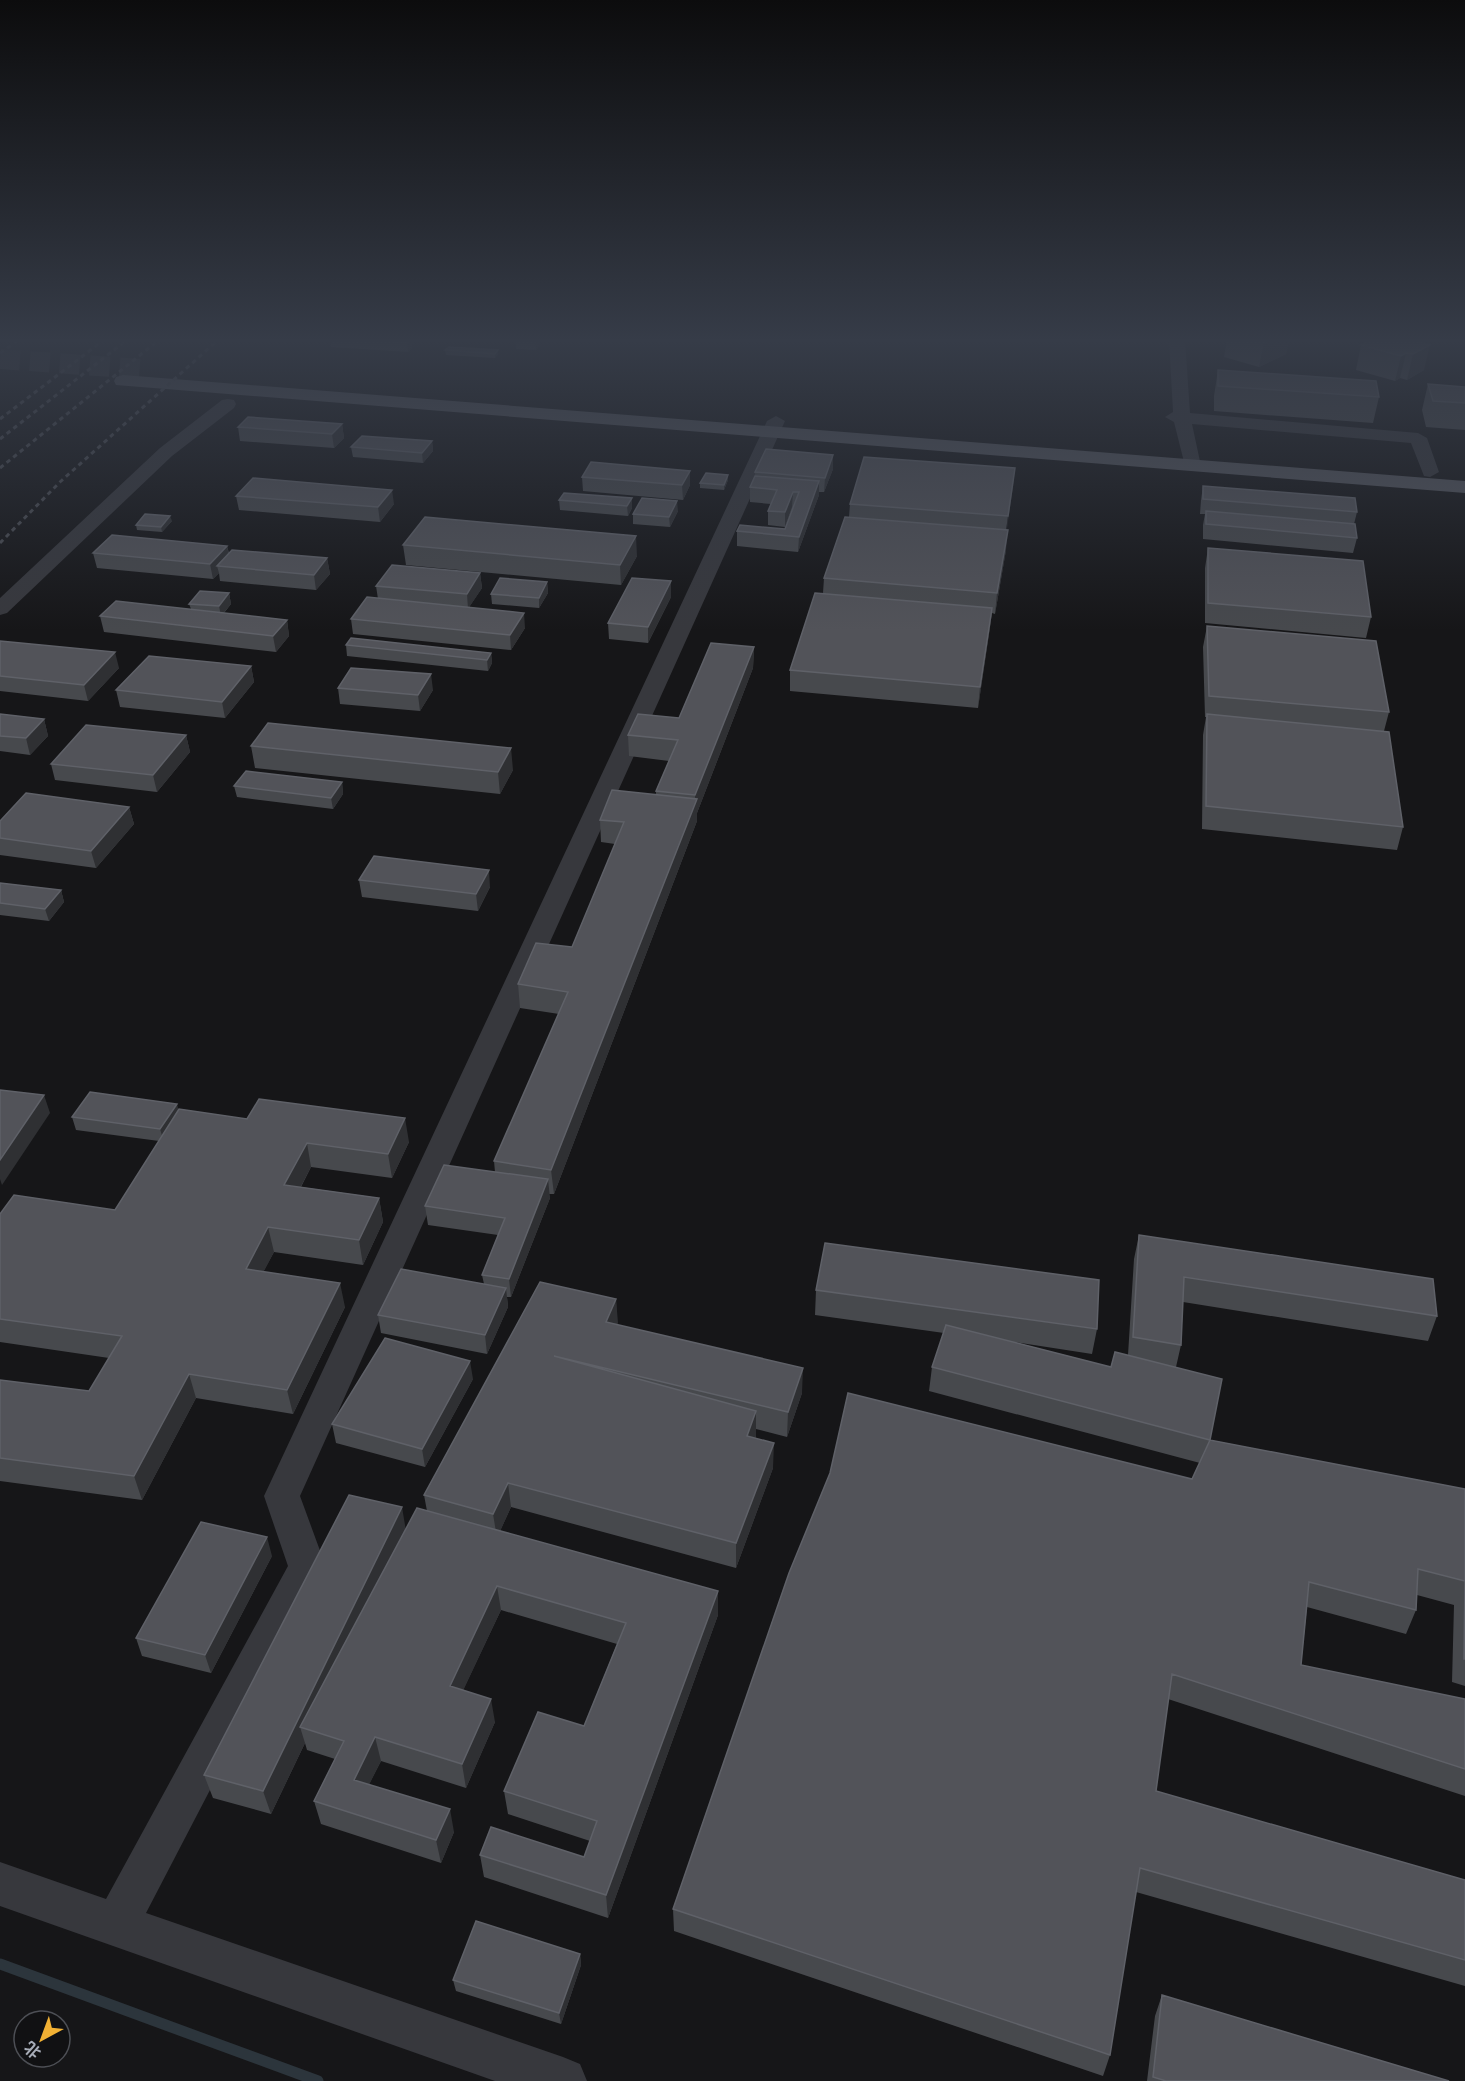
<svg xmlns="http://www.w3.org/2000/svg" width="1465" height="2081" font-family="Rubik,'Noto Sans SC',sans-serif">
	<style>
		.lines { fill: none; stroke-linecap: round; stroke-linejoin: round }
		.stream { stroke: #2c353c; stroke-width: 11 }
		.major-tunnel { stroke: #333438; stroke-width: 20; stroke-dasharray: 20 10; stroke-linecap: butt }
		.minor { fill: #37383d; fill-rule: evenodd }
		.major { fill: #53555c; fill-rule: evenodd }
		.rail { stroke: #4a4c52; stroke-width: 3; stroke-dasharray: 4.5 4; stroke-linecap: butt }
		.wall { fill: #47494d }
		.shaded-wall { fill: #2f3033 }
		.building { fill: #525359; stroke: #5f6168; stroke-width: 1.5 }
	</style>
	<rect width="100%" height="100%" fill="#161618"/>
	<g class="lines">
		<path class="stream" d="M0 1964 318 2081"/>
		<path class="major-tunnel" d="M0 359 140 369"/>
		<path class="minor" d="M1169 339H1185L1190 413 1418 433 1427 438 1439 472 1430 477 1424 476 1411 443 1192 424 1201 466 1198 470H1186L1174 422 1165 417 1173 412Z
			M228 399 234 400 236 404 234 408 172 456 7 613 0 615V598L160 448 222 400Z
			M776 416 785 421 300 1496 326 1567 146 1913 563 2057 580 2064 587 2081H495L0 1906V1862L106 1899 288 1566 264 1496 767 421Z"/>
		<path class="major" d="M123 375 1465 481V493L116 385 114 381 116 377Z"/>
		<path class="rail" d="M0 353 20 339
			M0 419 105 339
			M0 439 128 339
			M0 468 160 339
			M0 543 60 482 219 339"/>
	</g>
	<path class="wall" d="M330 339H411L412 348 408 352 331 347Z
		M516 339H544L536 350 516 349Z
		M1227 339H1289L1286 354 1259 367 1224 357Z
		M1408 339 1424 370 1407 380 1400 378 1395 381 1356 370 1361 345Z
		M445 350H498V354L495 358 446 355Z
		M1218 370 1379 397 1373 423 1214 411V396Z
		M1428 384 1465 387V430L1426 427 1422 410Z
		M342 424 344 438 334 448 240 441 238 427Z
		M432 441 433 451 423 463 353 457 351 447Z
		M1015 468 1006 530V550L995 614 992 613 978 708 790 691V670L823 593 824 578 849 517 850 504Z
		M833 469 824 492H819V495L798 552 737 546V531L785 529 793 507 785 527 768 525V511L771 504 750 502V487L755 476V472Z
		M690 471V485L683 500 583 491 582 477Z
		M728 480 724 490 700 488V483Z
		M1203 486 1357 512 1354 524 1357 538 1353 553 1203 539V525L1205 514H1200L1201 500Z
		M236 496 394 504 380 522 239 510Z
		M632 498V508L628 516 560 510 559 500Z
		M678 511 670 527 633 524V514Z
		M172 521 162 532 137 530 136 525Z
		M403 545 637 556 621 585 406 565Z
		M227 546 229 553 327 558 330 574 316 590 220 581 219 573 213 579 97 568 93 553Z
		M1208 548 1371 617 1366 638 1205 623V568Z
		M480 573 482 588 469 607 525 628 511 650 353 634 351 619 378 599 376 586Z
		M547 582 548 593 539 608 492 604 491 594Z
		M229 593 231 604 224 613 287 620 289 636 276 652 104 632 100 616 191 609 189 604Z
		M671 597 648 643 609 639 608 623Z
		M1207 626 1389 712 1384 731 1403 827 1397 850 1202 829 1203 735 1206 717H1205L1203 647Z
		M0 641 119 668 88 701 0 691Z
		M346 645 491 653 492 663 488 671 347 656Z
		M754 647 753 668 697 813V821L554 1194H549L550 1198 511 1297H507L508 1307 487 1354 381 1333 378 1315 484 1284 482 1275 498 1235 428 1225 425 1206 495 1172 494 1161 559 1014 520 1008 518 984 572 947 615 844 601 842 600 820 656 795V791L669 761 629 756 628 735 679 718Z
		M251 666 254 682 225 718 120 707 116 690Z
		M338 688 433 690 420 711 340 704Z
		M0 714 44 719 48 736 30 755 0 751Z
		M186 735 190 752 157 792 55 780 51 764Z
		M251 746 513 770 500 794 255 768Z
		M342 782 343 794 333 809 237 797 234 786Z
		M129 807 134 824 96 868 0 855V821Z
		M359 880 490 887 478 911 362 897Z
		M0 883 61 890 64 902 49 921 0 915Z
		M178 1111 409 1142 392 1178 311 1167 301 1187 379 1198 383 1222 363 1265 274 1252 263 1272 345 1307 293 1414 196 1398 142 1500 0 1481V1380L89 1391 109 1358 0 1342V1214L115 1210 159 1141 76 1130 72 1117Z
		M1139 1235 1437 1316 1428 1341 1183 1302 1181 1345 1176 1367 1210 1440 1465 1489V1686L1452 1682 1454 1605 1417 1595 1416 1610 1406 1634 1307 1607 1301 1665 1465 1699V1796L1168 1699 1156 1791 1465 1880V1986L1136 1892 1110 2055 1103 2076 674 1931 673 1909 1192 1479 1200 1463 929 1391 932 1367 944 1333 815 1315 816 1290 1097 1329 1092 1354 1014 1342 1111 1367 1128 1355 1134 1259Z
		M616 1299 617 1325 802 1393 787 1437 756 1429V1436L755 1439 773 1468 736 1568 511 1507 500 1531 718 1615 608 1918 484 1877 480 1855 584 1857 590 1841 508 1814 504 1791 584 1726 617 1644 501 1610 463 1690 495 1722 466 1788 381 1761 369 1784 454 1832 441 1863 321 1824 314 1801 335 1759 307 1750 305 1743 271 1814 213 1798 204 1775 406 1529 427 1511 424 1495Z
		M473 1379 425 1467 336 1443 332 1424Z
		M272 1556 211 1673 142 1656 136 1638Z
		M580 1954 581 1965 561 2024 456 1991 453 1980Z
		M1162 1995 1449 2081H1147L1155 2016Z"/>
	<path class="shaded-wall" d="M411 339 412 348 408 352 407 343Z
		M537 339H544L536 350 535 342Z
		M1270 339H1289L1286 354 1259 367 1264 342Z
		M1430 345 1424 370 1407 380 1413 354Z
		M498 350V354L495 358V354Z
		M1406 353 1400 378 1395 381 1401 356Z
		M342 424 344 438 334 448 332 434Z
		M432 441 433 451 423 463 422 453Z
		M833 455V469L824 492 825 478Z
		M1015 468 1013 487 1006 535 1008 516Z
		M690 471V485L683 500 682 485Z
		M728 475V480L724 490V485Z
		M819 481V495L798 552 799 537Z
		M392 490 394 504 380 522 378 507Z
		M793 492 792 507 785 527V512Z
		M632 498V508L628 516 627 506Z
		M677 501 678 511 670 527 669 517Z
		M170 516 172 521 162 532 161 527Z
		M1008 530 1006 550 995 614 997 593Z
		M636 536 637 556 621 585 620 565Z
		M227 546 230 561 217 566 219 573 213 579 210 564Z
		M327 558 330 574 316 590 314 575Z
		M480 573 482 588 468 609 467 594Z
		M671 581V597L648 643V627Z
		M547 582 548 593 539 608V598Z
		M229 593 231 604 221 616 219 606Z
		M992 608 990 628 978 708 980 687Z
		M524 613 525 628 511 650 510 635Z
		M287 620 289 636 276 652 273 636Z
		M754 647 753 668 697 813V821L554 1194 551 1170 695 804V795Z
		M115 652 119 668 88 701 84 685Z
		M491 653 492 663 488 671 487 660Z
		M251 666 254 682 225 718 222 702Z
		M431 674 433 690 420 711 418 695Z
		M44 719 48 736 30 755 26 738Z
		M186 735 190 752 157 792 153 775Z
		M511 748 513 770 500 794 498 772Z
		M342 782 343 794 333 809 331 798Z
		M129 807 134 824 96 868 91 851Z
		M489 870 490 887 478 911 476 894Z
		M61 890 64 902 49 921 45 909Z
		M44 1095 50 1113 2 1185 0 1179V1160Z
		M177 1104 180 1116 164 1142 160 1129Z
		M405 1118 409 1142 392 1178 388 1154Z
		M307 1143 311 1167 289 1209 284 1185Z
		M548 1179 550 1198 511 1297 509 1279Z
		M379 1198 383 1222 363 1265 359 1240Z
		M268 1227 274 1252 252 1294 246 1269Z
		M340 1283 345 1307 293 1414 287 1390Z
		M506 1288 508 1307 487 1354 485 1335Z
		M616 1299 618 1323 607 1347 606 1322Z
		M470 1361 473 1379 425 1467 422 1449Z
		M803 1368 802 1393 787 1437 788 1412Z
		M189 1374 196 1398 142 1500 134 1476Z
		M756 1411V1436L746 1461 747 1436Z
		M774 1443 773 1468 736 1568V1543Z
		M508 1483 511 1507 497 1538 493 1514Z
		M402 1507 406 1531 300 1727 305 1743 271 1814 263 1791Z
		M267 1537 272 1556 211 1673 205 1655Z
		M497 1586 501 1610 454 1710 450 1686Z
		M718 1591V1615L608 1918 606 1895Z
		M491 1699 495 1722 466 1788 462 1764Z
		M375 1737 381 1761 360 1803 354 1780Z
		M450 1809 454 1832 441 1863 436 1840Z
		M580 1954 581 1965 561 2024 559 2013Z"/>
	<path class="building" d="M349 339H411L407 343Z
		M516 339H537L535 342 515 340Z
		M1253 339H1270L1264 342Z
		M1370 339H1408L1430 345 1413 354 1406 353 1401 356 1361 345Z
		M449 347 498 350 495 354 445 350Z
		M1218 370 1376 381 1379 397 1218 386Z
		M1428 384 1465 387V403L1433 401Z
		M248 417 342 424 332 434 238 427Z
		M362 436 432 441 422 453 351 447Z
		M766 449 833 455 825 478 755 472Z
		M864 457 1015 468 1008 516 850 504Z
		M591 462 690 471 682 485 582 477Z
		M706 473 728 475 724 485 700 483Z
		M755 476 819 481 799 537 737 531 740 525 785 529 799 492H793L785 512 768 511 777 490 750 487Z
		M253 478 392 490 378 507 236 496Z
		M1203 486 1355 498 1357 512 1203 499Z
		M564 493 632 498 627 506 559 500Z
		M642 498 677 501 669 517 633 514Z
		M1206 511 1355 524 1357 538 1206 524Z
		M145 514 170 516 161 527 136 525Z
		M425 517 636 536 620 565 403 545Z
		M845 517 1008 530 997 593 824 578Z
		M112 535 227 546 210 564 93 553Z
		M1208 548 1363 561 1371 617 1208 603Z
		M232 550 327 558 314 575 217 566Z
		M392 565 480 573 467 594 376 586Z
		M500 578 547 582 539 598 491 594Z
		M632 578 671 581 648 627 608 623Z
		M200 591 229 593 219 606 189 604Z
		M815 593 992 608 980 687 790 670Z
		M367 597 524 613 510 635 351 619Z
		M116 601 287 620 273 636 100 616Z
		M1207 626 1376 641 1389 712 1209 696Z
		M351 638 491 653 487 660 346 645Z
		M0 641 115 652 84 685 0 676Z
		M711 643 754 647 695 795 656 791 678 740 628 735 638 714 679 718Z
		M149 656 251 666 222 702 116 690Z
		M351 668 431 674 418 695 338 688Z
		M0 714 44 719 26 738 0 736Z
		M1207 714 1389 732 1403 827 1206 806Z
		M268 723 511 748 498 772 251 746Z
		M86 725 186 735 153 775 51 764Z
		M246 771 342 782 331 798 234 786Z
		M612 790 697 799 551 1170 494 1161 568 992 518 984 536 943 572 947 624 822 600 820Z
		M26 793 129 807 91 851 0 838V821Z
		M374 856 489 870 476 894 359 880Z
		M0 883 61 890 45 909 0 903Z
		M0 1090 44 1095 0 1160Z
		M90 1092 177 1104 160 1129 72 1117Z
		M259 1099 405 1118 388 1154 307 1143 284 1185 379 1198 359 1240 268 1227 246 1269 340 1283 287 1390 189 1374 134 1476 0 1458V1380L89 1391 122 1336 0 1319V1214L14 1195 115 1210 179 1109 247 1119Z
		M444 1165 548 1179 509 1279 482 1275 505 1218 425 1206Z
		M1139 1235 1433 1279 1437 1316 1184 1277 1181 1345 1133 1337Z
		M825 1243 1099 1280 1097 1329 816 1290Z
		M401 1269 506 1288 485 1335 378 1315Z
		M540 1282 616 1299 606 1322 803 1368 788 1412 554 1356 756 1411 747 1436 774 1443 736 1543 508 1483 493 1514 424 1495Z
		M946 1325 1111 1367 1115 1352 1222 1379 1210 1440 932 1367Z
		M385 1338 470 1361 422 1449 332 1424Z
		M848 1393 1192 1479 1210 1440 1465 1489V1659H1464L1465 1581 1418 1569 1416 1610 1309 1582 1301 1665 1465 1699V1769L1172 1674 1156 1791 1465 1880V1960L1140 1868 1110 2055 673 1909 789 1573 830 1473Z
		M349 1495 402 1507 263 1791 204 1775Z
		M417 1508 718 1591 606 1895 480 1855 491 1827 584 1857 597 1821 504 1791 538 1712 584 1726 626 1623 497 1586 450 1686 491 1699 462 1764 375 1737 354 1780 450 1809 436 1840 314 1801 344 1741 300 1727Z
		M201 1522 267 1537 205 1655 136 1638Z
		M476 1921 580 1954 559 2013 453 1980Z
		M1162 1995 1449 2081H1166L1153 2077Z"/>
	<linearGradient id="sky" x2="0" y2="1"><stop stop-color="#0c0c0d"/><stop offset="0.54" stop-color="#363c48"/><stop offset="1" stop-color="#363c48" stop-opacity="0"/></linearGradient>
	<rect width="1465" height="631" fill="url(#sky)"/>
	<g transform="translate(42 2039) rotate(221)"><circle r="28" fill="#111113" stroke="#4d4f55" stroke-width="1.5"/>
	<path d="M0-4.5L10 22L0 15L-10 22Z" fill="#f2b134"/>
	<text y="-9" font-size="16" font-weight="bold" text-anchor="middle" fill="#a8adb8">北</text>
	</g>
</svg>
